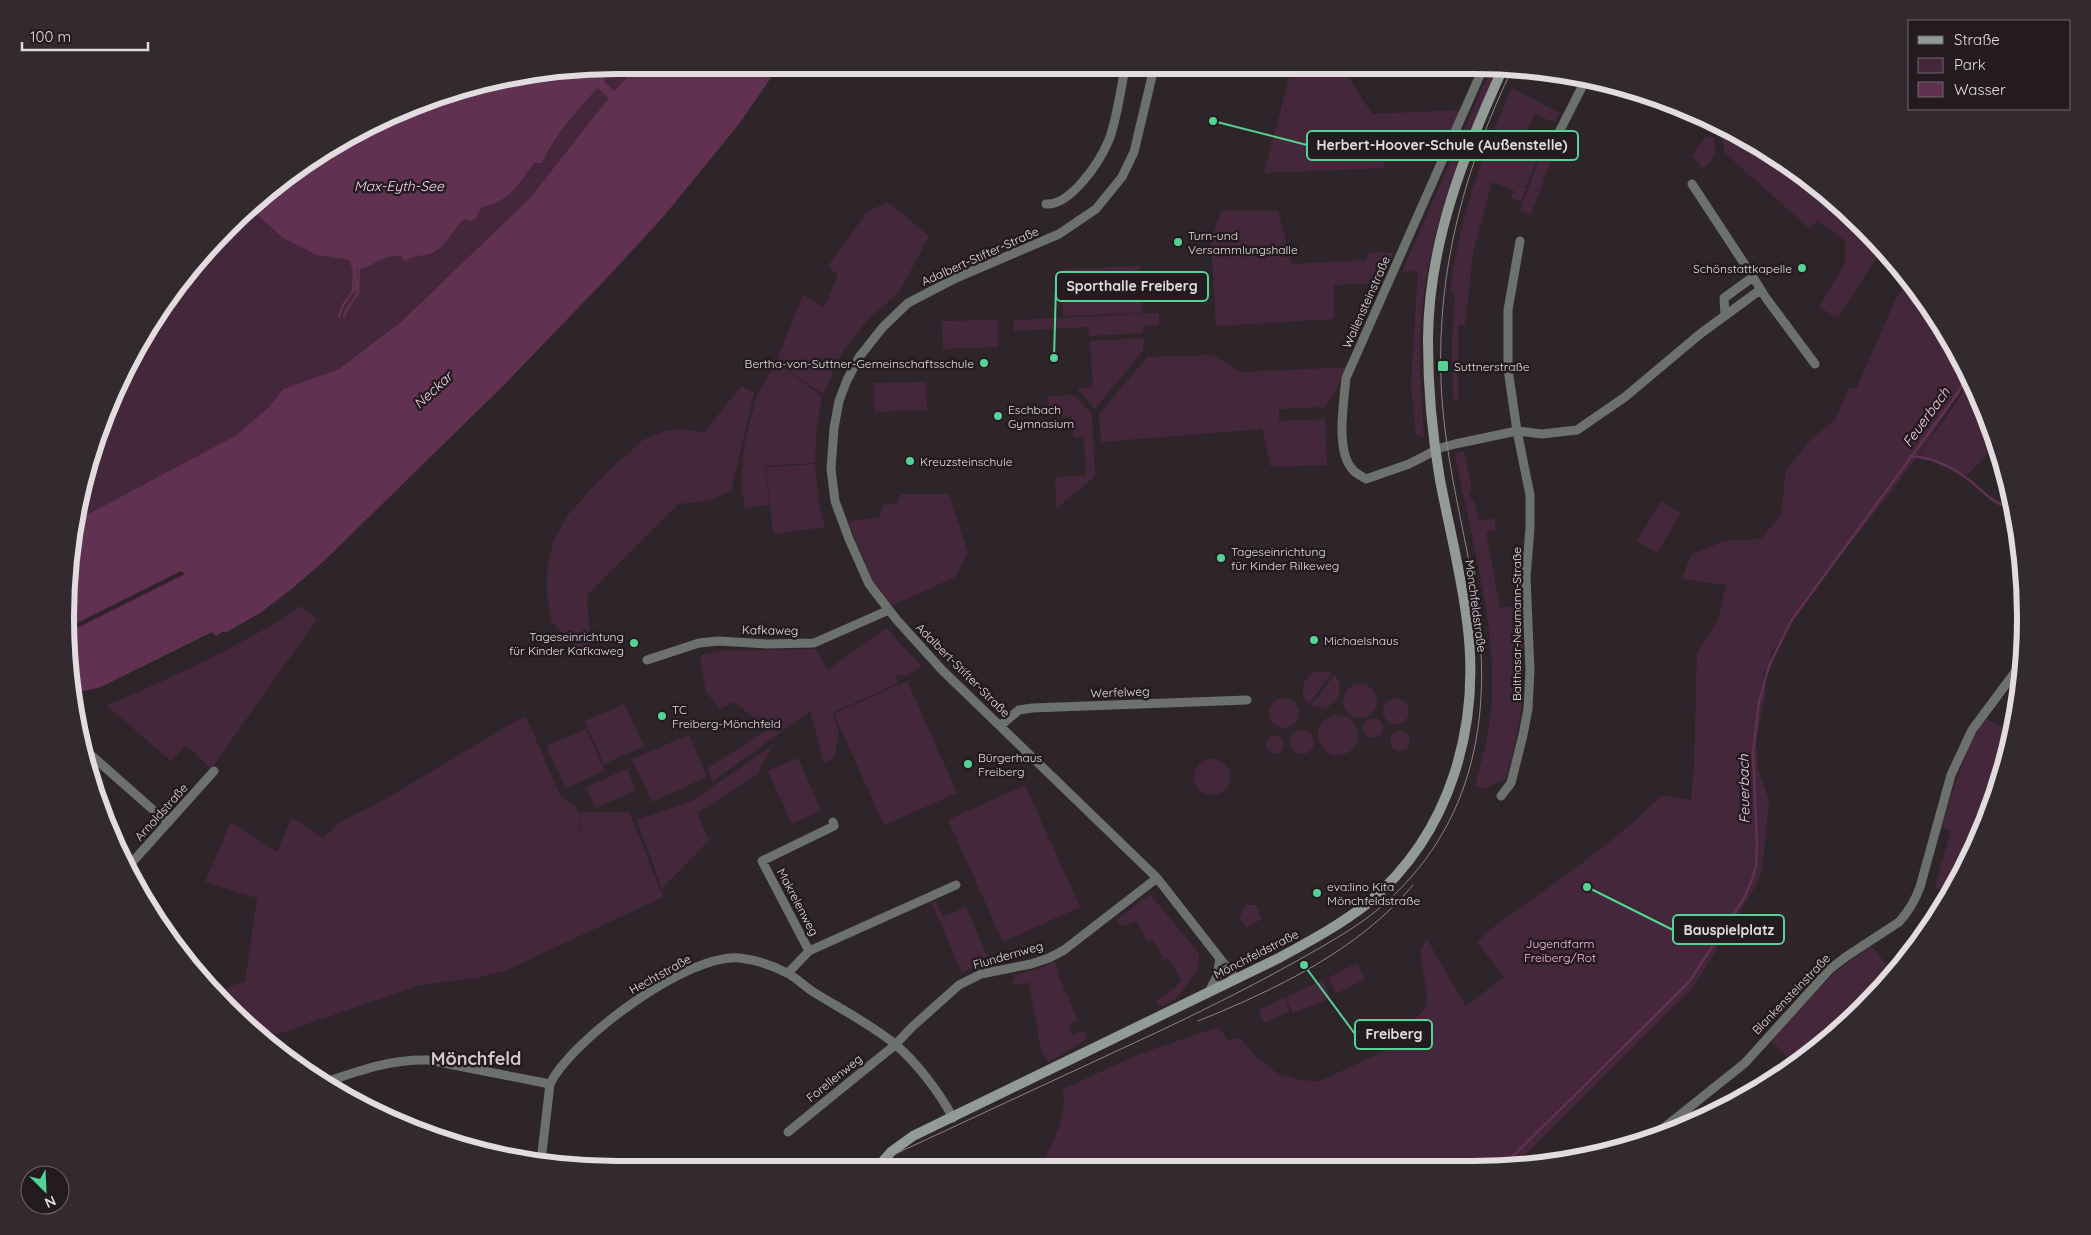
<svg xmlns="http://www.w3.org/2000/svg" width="2091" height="1235" font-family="Quicksand,sans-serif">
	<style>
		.green { fill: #45273b }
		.water { fill: #613151 }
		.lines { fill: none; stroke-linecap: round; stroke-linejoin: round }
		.stream { stroke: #613151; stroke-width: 2.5 }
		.canal { stroke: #613151; stroke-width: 9 }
		.minor { stroke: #6c716e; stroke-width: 9 }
		.secondary { stroke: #939b96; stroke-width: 10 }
		.tram { stroke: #8a8387; stroke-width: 1 }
		.poi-dot { fill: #54d395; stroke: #241b21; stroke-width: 2 }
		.labels { text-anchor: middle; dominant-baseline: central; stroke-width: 5; stroke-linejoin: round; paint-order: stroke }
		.poi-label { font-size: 12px; fill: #e2dcdf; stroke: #241b21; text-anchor: start }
		.street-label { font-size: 12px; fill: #e2dcdf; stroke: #241b21 }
		.park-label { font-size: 12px; fill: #febde6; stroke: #241b21 }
		.water-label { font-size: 14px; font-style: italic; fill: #f7d6ea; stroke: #241b21 }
		.district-label { font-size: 18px; font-weight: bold; fill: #d4c8cf; stroke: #241b21 }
		.rim { fill: none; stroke: #e2dcdf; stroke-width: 6 }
		.leader { fill: none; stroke: #54d395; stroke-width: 2 }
		.callout-dot { fill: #54d395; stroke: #241b21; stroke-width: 2 }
		.callout { fill: #241b21; stroke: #54d395; stroke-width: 2 }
		.callout-label { font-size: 14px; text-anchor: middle; font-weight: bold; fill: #e2dcdf }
	</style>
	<rect width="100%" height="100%" fill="#2e252a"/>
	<path class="green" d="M1492 66H1499C1458 154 1423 244 1420 342 1419 374 1422 406 1424 437L1416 434 1411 383 1418 271 1402 272Z
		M1292 67H1347L1345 72 1372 114 1461 110 1446 145 1383 149 1384 168 1264 173Z
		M635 69 615 90 530 198 402 321 339 369 283 389 269 407 235 436 75 521 84 474 122 373 158 310 227 227 281 179 373 122 440 94 545 70Z
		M1512 88 1560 113 1555 123 1535 114 1527 131 1545 139 1526 187 1495 176 1526 188 1522 201 1511 198 1514 190 1492 182 1473 253 1465 325H1458V401L1453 400 1452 338 1455 292 1450 291C1459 220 1482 153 1512 88Z
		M1694 116 1780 158 1832 201 1824 211 1833 201 1864 227 1882 249 1838 318 1819 307 1845 263V241L1817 220 1810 229 1725 153 1721 136 1690 123Z
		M1706 136 1714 138C1717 151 1714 161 1702 168L1692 156Z
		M1542 151 1553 155 1531 215 1520 211Z
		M888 202 929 236 899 293 872 315 844 349 823 394 776 362 803 295 824 308 838 275 828 266 867 212Z
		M1221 211H1278L1292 264 1366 260 1368 253 1394 252 1380 283 1334 285V319L1216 326 1211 240Z
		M1140 266 1142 313 1063 316 1062 269Z
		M1910 283 1933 310 1969 378 1927 442 1887 497 1809 594 1780 643 1770 653 1772 667 1763 672 1766 690 1756 742 1758 770 1769 800 1762 869 1755 887 1692 989 1512 1168 1041 1169C1052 1143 1067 1118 1063 1089L1137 1055 1219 1027 1227 1040 1240 1038 1255 1056 1278 1074 1297 1079 1318 1082 1387 1050 1427 1006V996L1420 950 1427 939 1465 1005 1469 1004 1504 977 1477 942 1487 932C1546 888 1610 848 1662 795L1691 800 1694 767 1697 653 1718 620 1726 585 1682 579 1691 555 1724 541 1761 539 1781 515 1786 470 1813 437 1835 420 1848 389 1857 387 1897 296Z
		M1159 313V325L1143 326V333L1089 336 1088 327 1014 331V320Z
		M997 320 998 347 943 349 942 321Z
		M1144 338 1143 351 1095 409 1076 388 1093 387 1090 341Z
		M1213 355 1241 372 1349 367 1325 407 1279 409V421L1325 419 1327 465 1271 467 1262 429 1101 442 1099 414 1147 357Z
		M776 363 822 396 817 425 815 463 765 466 769 505 745 508 741 484 744 445 757 395Z
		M1970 380 1984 406 1996 445 1967 475 1938 462 1918 457 1958 400Z
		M926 382 927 410 875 412 874 383Z
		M742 386 754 393 731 491 708 501 679 504 587 595 590 643 586 655 551 622 547 594V570L553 543 567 516 605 474 643 440 668 430 683 429 703 433Z
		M1074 395 1092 414 1095 476 1056 509 1055 477 1086 475 1084 437H1073L1072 417 1049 415 1048 396Z
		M1464 451 1472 490 1469 491 1471 500H1474L1479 521 1494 518 1496 530 1486 532 1500 608 1521 605C1522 640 1526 675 1521 710 1518 734 1512 756 1506 779L1483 789 1475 785C1484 755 1491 727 1492 696 1495 613 1469 533 1455 453Z
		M815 464 819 502 825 527 773 534 766 467Z
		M901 494H949L968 553 955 577 891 606 873 582 848 521 879 518 884 504H897Z
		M1661 501 1681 513 1657 553 1637 541Z
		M300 606 317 619 211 769 186 745 171 761 106 705C131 696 155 684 180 673 221 653 263 633 300 606Z
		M886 628 921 666 905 677 902 674 895 677 898 683 832 713 839 730 834 758 824 763 810 711 712 782 708 768 768 729 734 702 720 709 706 692 700 656 718 651 816 649 828 670Z
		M1317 671 1332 673 1309 704C1297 692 1303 677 1317 671Z
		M1334 675C1346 687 1339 702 1325 708L1311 706Z
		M907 681 957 793 884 825 834 714Z
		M1343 701a17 17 0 1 1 34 0a17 17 0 1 1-34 0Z
		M1269 713a15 15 0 1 1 30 0a15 15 0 1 1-30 0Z
		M1383 711a13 13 0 1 1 26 0a13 13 0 1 1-26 0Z
		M624 704 644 746 604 764 585 721Z
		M1318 735a20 20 0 1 1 40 0a20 20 0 1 1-40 0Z
		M523 717 527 719 560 795 581 812 578 836 591 834 579 836 582 812H629L663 897 505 971 476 978 421 985 266 1038 220 997 217 994 234 985 245 982 257 898 205 882 231 822 277 852 292 817 323 839C340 817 358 815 380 802 428 774 475 745 523 717Z
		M1363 728a10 10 0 1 1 20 0a10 10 0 1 1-20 0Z
		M1986 718 2013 733 1992 802 1941 890 1935 886 1951 831 1942 827C1953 789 1963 751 1986 718Z
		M586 729 605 771 566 788 546 746Z
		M1290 742a12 12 0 1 1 24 0a12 12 0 1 1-24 0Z
		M1390 741a10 10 0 1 1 20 0a10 10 0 1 1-20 0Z
		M689 735 707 777 652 802 632 759Z
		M1266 745a9 9 0 1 1 18 0a9 9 0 1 1-18 0Z
		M773 745 757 775 697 813 709 840 662 889 637 820 692 801Z
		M798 758 821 810 792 824 768 771Z
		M1194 777a18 18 0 1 1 36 0a18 18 0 1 1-36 0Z
		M627 769 636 790 596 808 586 787Z
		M1025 785 1080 907 1003 942 948 820Z
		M1150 894 1199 954V963L1195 973 1178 996 1170 1003 1158 1007 1157 1000 1174 988 1181 980 1169 958 1164 960 1152 939 1147 941 1137 921 1126 925H1120L1117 920Z
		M936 901 943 917 966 907 990 963 974 967 962 973 932 903Z
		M1246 905H1256L1262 919 1247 927 1239 918Z
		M1871 946 1889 967 1843 1025 1793 1063 1770 1039 1835 972Z
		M1055 962 1060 979 1078 1020 1069 1025 1072 1035 1084 1031 1087 1039 1049 1062 1042 1052 1040 1045 1029 983 1013 984 1012 981 1015 980 1014 975 1037 969Z
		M1357 963 1365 979 1336 994 1328 978Z
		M1322 980 1331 998 1293 1013 1285 998Z
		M1284 998 1290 1011 1264 1023 1258 1010Z"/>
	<path class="water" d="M635 69H777L739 124 664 216 605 280 503 386 326 559 293 588 260 613 225 633 224 631 216 636 212 632 101 687 71 694 68 669 73 666 68 667 67 635 73 630 185 574 181 571 67 628 70 546 75 521 235 436 269 407 283 389 339 369 402 321 530 198 615 90Z
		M545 70H602L605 74 604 83 599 89 597 88C577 111 555 134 542 163H534C518 184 510 202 482 207L475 219 470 221 465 219C452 228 448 246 432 253 422 257 416 254 405 261L401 256C383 254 370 270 353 270L349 260 317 255 283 238 249 207 281 179 373 122 440 94Z"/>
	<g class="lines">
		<path class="stream" d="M353 291 356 290V270
			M339 316 343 305 353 291 354 270
			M344 317 346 311 358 293 359 270
			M1910 457C1927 455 1951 467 1965 477 1981 487 1993 508 2014 506
			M1500 1169 1689 982 1744 898 1752 880 1756 865 1757 845 1753 752 1759 702 1769 666 1791 621 1955 397 1968 376"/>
		<path class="canal" d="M602 86 612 95"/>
		<path class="minor" d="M1484 66 1346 378C1344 401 1335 452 1353 470 1356 474 1362 476 1366 479L1409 464 1440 448 1455 444 1517 431 1542 434 1577 430 1625 397 1700 334 1760 290
			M1154 68 1134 152 1122 177 1096 209 1059 234 956 278 908 303 883 327 860 356 847 380 839 401 834 428 831 469 835 501 849 539 869 584 896 619 942 670 1157 878 1236 979
			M1553 144 1585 81
			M1692 184 1753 277
			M1046 204C1070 206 1099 163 1108 142 1116 125 1121 88 1125 68
			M1725 315 1724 298 1753 277 1766 298 1815 364
			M647 660 699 643 718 641 767 644 814 643 889 610
			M1000 726 1019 710 1032 708 1247 700
			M83 748 168 823
			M1501 796 1511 783 1523 735 1528 709 1530 670 1526 577 1530 528V495L1517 431 1508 369V310L1520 241
			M127 868 214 771
			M809 951 762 861 834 826 833 822
			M788 973 809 951 956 885
			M1209 992 1217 976 1220 958
			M323 1083C358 1071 390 1059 428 1060L550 1084
			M788 1132 895 1045 912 1027 959 985 981 974 1031 964 1049 958 1064 950 1157 878
			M1646 1142 1745 1063 1830 969 1847 956 1899 922C1909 911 1915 901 1920 887L1951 775 1972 730 2021 664
			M541 1161 550 1084C571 1040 689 952 740 958 755 960 774 966 787 973 797 978 805 987 815 993 841 1009 870 1024 895 1044 917 1063 940 1093 953 1118"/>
		<path class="secondary" d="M876 1169 891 1152 913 1136 1279 958C1310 941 1340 925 1368 903 1451 833 1481 726 1467 621 1461 573 1449 527 1440 480 1432 434 1428 387 1428 341 1428 244 1464 153 1504 66"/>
		<path class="tram" d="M1198 1021C1275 990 1359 950 1413 885
			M863 1169C963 1122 1064 1076 1164 1029 1208 1008 1252 986 1295 962 1323 946 1351 931 1376 911 1479 826 1495 707 1473 583 1461 515 1443 449 1441 379 1437 268 1465 167 1513 67"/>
	</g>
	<g class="poi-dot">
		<circle cx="1178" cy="242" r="5"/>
		<circle cx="1802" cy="268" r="5"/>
		<circle cx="984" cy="363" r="5"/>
		<rect x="1437" y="360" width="12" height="12" rx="2.5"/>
		<circle cx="998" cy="416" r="5"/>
		<circle cx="910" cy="461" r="5"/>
		<circle cx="1221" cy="558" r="5"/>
		<circle cx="1314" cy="640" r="5"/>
		<circle cx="634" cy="643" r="5"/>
		<circle cx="662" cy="716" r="5"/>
		<circle cx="968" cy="764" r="5"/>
		<circle cx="1317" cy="893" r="5"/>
	</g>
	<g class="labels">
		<g class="poi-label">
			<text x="1188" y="235">Turn-und<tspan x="1188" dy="14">Versammlungshalle</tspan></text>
			<text x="1792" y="268" text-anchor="end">Schönstattkapelle</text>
			<text x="974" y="363" text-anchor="end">Bertha-von-Suttner-Gemeinschaftsschule</text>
			<text x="1454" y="366">Suttnerstraße</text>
			<text x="1008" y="409">Eschbach<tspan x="1008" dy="14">Gymnasium</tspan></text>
			<text x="920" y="461">Kreuzsteinschule</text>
			<text x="1231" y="551">Tageseinrichtung<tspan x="1231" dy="14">für Kinder Rilkeweg</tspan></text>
			<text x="624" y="636" text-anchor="end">Tageseinrichtung<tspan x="624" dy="14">für Kinder Kafkaweg</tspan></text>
			<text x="1324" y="640">Michaelshaus</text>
			<text x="672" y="709">TC<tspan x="672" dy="14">Freiberg-Mönchfeld</tspan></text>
			<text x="978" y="757">Bürgerhaus<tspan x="978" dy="14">Freiberg</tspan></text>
			<text x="1327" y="886">eva:lino Kita<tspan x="1327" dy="14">Mönchfeldstraße</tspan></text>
		</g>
		<g class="street-label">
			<text transform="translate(980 256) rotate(-24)">Adalbert-Stifter-Straße</text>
			<text transform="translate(1366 302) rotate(-66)">Wallensteinstraße</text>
			<text transform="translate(1476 606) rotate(82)">Mönchfeldstraße</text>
			<text transform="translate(1516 624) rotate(-90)">Balthasar-Neumann-Straße</text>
			<text transform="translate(770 630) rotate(1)">Kafkaweg</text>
			<text transform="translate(963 670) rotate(45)">Adalbert-Stifter-Straße</text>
			<text transform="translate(1120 692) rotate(-2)">Werfelweg</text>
			<text transform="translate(161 812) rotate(-48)">Arnoldstraße</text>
			<text transform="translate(798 902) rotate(62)">Makrelenweg</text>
			<text transform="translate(1256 954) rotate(-27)">Mönchfeldstraße</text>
			<text transform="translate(1008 955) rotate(-16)">Flundernweg</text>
			<text transform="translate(660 974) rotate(-29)">Hechtstraße</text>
			<text transform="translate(1791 994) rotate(-46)">Blankensteinstraße</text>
			<text transform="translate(834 1078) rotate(-39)">Forellenweg</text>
		</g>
		<g class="park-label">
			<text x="1560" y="943">Jugendfarm<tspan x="1560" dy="14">Freiberg/Rot</tspan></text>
		</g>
		<g class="water-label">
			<text x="399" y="186">Max-Eyth-See</text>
			<text transform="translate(433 390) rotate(-43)">Neckar</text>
			<text transform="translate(1926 417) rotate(-54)">Feuerbach</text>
			<text transform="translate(1744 789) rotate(-91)">Feuerbach</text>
		</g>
		<g class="district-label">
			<text x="476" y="1058">Mönchfeld</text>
		</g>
	</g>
	<path d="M0 0H2091V1235H0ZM617 74H1474A543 543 0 0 1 2017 617V618A543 543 0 0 1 1474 1161H617A543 543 0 0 1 74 618V617A543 543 0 0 1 617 74Z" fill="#332a30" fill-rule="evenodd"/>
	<path class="rim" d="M617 74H1474A543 543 0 0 1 2017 617V618A543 543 0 0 1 1474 1161H617A543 543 0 0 1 74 618V617A543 543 0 0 1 617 74Z"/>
	<path class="leader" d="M1213 121L1307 145M1054 358L1056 286M1587 887L1673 930M1304 965L1355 1034"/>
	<g class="callout-dot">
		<circle cx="1213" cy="121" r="5"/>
		<circle cx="1054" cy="358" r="5"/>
		<circle cx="1587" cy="887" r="5"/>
		<circle cx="1304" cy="965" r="5"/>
	</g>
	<g class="callout">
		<rect x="1307" y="131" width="271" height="29" rx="5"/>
		<rect x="1056" y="272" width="152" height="29" rx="5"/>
		<rect x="1673" y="915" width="111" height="29" rx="5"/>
		<rect x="1355" y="1020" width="77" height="29" rx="5"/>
	</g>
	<g class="callout-label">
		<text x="1442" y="150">Herbert-Hoover-Schule (Außenstelle)</text>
		<text x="1132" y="291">Sporthalle Freiberg</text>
		<text x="1729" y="935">Bauspielplatz</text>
		<text x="1394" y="1039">Freiberg</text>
	</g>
	<rect x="1908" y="20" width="162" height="90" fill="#241b21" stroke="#70686d"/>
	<rect x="1918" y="36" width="25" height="8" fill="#939b96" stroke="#70686d"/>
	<text x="1954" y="45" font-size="15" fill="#e2dcdf">Straße</text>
	<rect x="1918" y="58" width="25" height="15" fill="#45273b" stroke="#70686d"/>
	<text x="1954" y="70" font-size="15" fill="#e2dcdf">Park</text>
	<rect x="1918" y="82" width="25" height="15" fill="#613151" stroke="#70686d"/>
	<text x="1954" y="95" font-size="15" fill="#e2dcdf">Wasser</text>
	<g transform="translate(45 1190) rotate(156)"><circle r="24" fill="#241b21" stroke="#70686d"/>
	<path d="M0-4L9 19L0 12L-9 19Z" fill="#54d395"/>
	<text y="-8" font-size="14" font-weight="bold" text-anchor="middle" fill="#e2dcdf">N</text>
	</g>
	<path d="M22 42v8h126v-8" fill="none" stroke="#e2dcdf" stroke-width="2.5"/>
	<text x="30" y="42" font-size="15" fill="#e2dcdf" stroke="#241b21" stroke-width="4" paint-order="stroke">100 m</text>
</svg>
